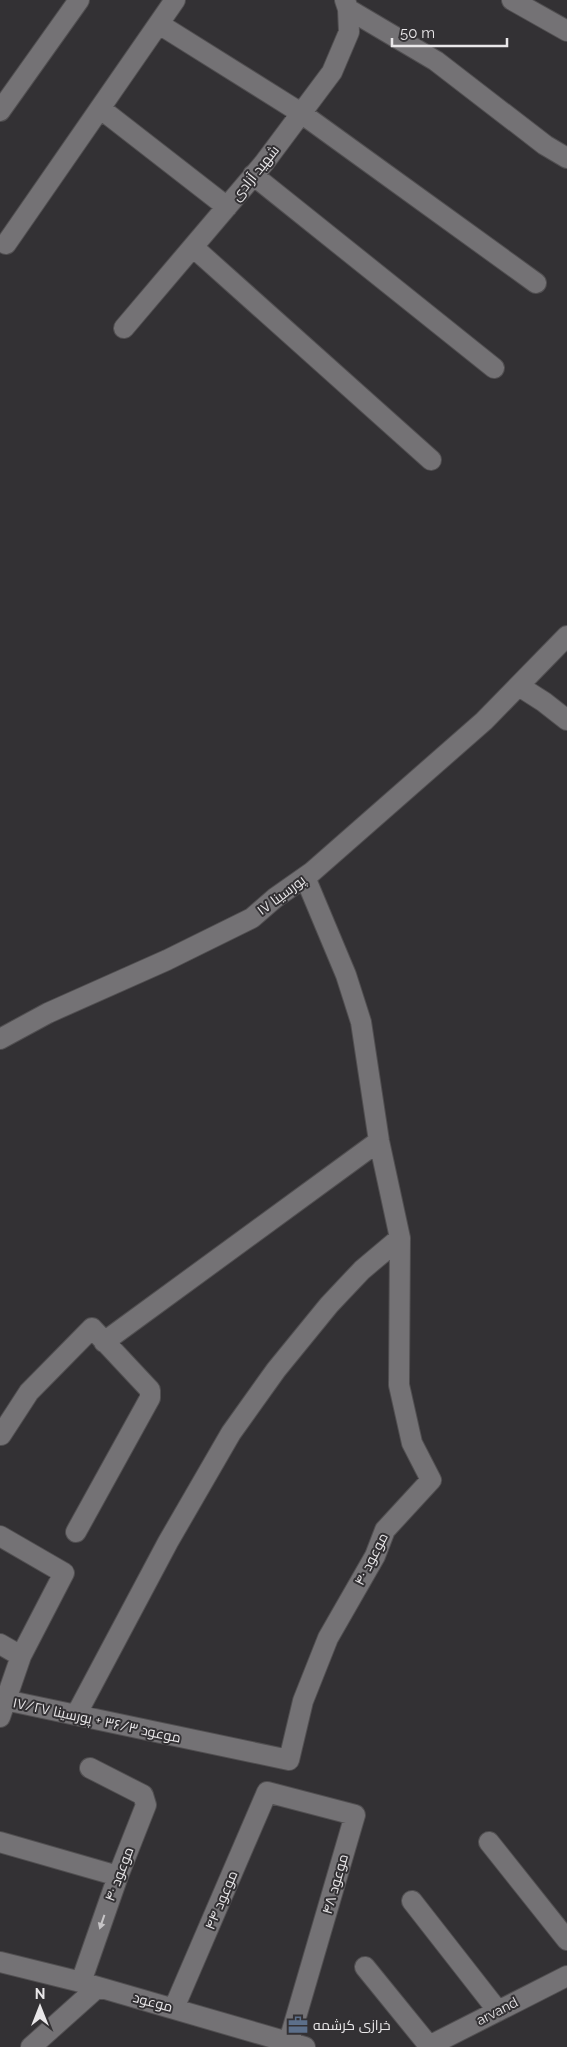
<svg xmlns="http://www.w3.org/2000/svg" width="567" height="2047" font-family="Raleway,Cairo,sans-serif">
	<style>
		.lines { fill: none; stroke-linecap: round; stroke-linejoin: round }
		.minor-casing { stroke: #514f51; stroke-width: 22 }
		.minor { stroke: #747275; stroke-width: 20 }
		.oneway { fill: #c6c4c6 }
		.labels { text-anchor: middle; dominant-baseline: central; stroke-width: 4; stroke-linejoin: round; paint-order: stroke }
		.street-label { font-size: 14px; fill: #e9e7e9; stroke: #333134 }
		.poi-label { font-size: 14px; fill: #e9e7e9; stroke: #333134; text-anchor: start }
	</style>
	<rect width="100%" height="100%" fill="#333134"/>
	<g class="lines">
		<defs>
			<path id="minor" d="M512 0 567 31
				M348 9 436 61 545 145 567 158
				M159 24 301 113 536 283
				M101 109 227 207
				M0 111 79 0
				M253 175 494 368
				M6 244 175 0
				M193 247 431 460
				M124 328 264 163 332 72 349 32 348 9 345 0
				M519 686 544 702 567 720
				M0 1039 48 1013 167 960 252 918 275 898 312 872 484 721 567 636
				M104 1342 379 1141
				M0 1433 1 1435 29 1392 92 1328 150 1390V1398L76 1532
				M0 1536 64 1573 21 1656 0 1717
				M0 1644 21 1656
				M5 1700 289 1760 303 1701 328 1638 375 1556 385 1530 431 1480 412 1443 399 1385 400 1238 379 1141 361 1022 346 975 305 877
				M76 1715 168 1542 231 1433 276 1370 329 1305 362 1270 400 1238
				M0 1842 118 1876
				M489 1842 567 1940
				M412 1901 498 2011
				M0 1962 81 1982 305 2047
				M365 1967 430 2047
				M81 1982 118 1876 146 1805 143 1795 90 1768
				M174 2008 267 1792 355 1815 289 2041
				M31 2047 98 1987
				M427 2047 567 1976"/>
		</defs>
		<use href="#minor" class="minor-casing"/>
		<use href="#minor" class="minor"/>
	</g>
	<defs><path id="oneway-solid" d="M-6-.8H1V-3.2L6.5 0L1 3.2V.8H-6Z" transform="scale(1.25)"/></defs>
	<use class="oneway" href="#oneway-solid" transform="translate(102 1922) rotate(109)"/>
	<defs>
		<symbol id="office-bare" viewBox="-9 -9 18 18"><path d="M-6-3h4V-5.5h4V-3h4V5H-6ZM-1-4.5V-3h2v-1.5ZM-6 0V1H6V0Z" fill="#5c6f8a" stroke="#333134" stroke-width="2.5" paint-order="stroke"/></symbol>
	</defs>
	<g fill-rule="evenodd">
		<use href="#office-bare" x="284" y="2011" width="28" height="28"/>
	</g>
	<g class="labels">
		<g class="street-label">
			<text transform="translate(255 173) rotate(-51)">شهید آزادی</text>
			<text transform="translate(281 895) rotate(-37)">پورسینا ۱۷</text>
			<text transform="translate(371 1559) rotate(-63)">موعود ۴۰</text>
			<text transform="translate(97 1720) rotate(12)">موعود ۳۶/۳ + پورسینا ۱۷/۲۷</text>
			<text transform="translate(119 1874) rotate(-69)">موعود ۴۰</text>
			<text transform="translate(335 1884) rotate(-74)">موعود ۴۸</text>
			<text transform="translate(221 1900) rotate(-67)">موعود ۴۴</text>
			<text transform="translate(153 2002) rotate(15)">موعود</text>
			<text transform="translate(497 2011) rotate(-27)">arvand</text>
		</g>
		<g class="poi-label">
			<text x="313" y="2025">خرازی کرشمه</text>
		</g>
	</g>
	<g transform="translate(40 2007)" stroke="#333134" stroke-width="4" paint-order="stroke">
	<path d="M0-4L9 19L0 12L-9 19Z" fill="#e9e7e9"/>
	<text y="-8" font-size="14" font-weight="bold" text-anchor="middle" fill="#e9e7e9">N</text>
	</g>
	<path d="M392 38v8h115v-8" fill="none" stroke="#e9e7e9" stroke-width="2.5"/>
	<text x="400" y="38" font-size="15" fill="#e9e7e9" stroke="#333134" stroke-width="4" paint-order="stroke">50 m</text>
</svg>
